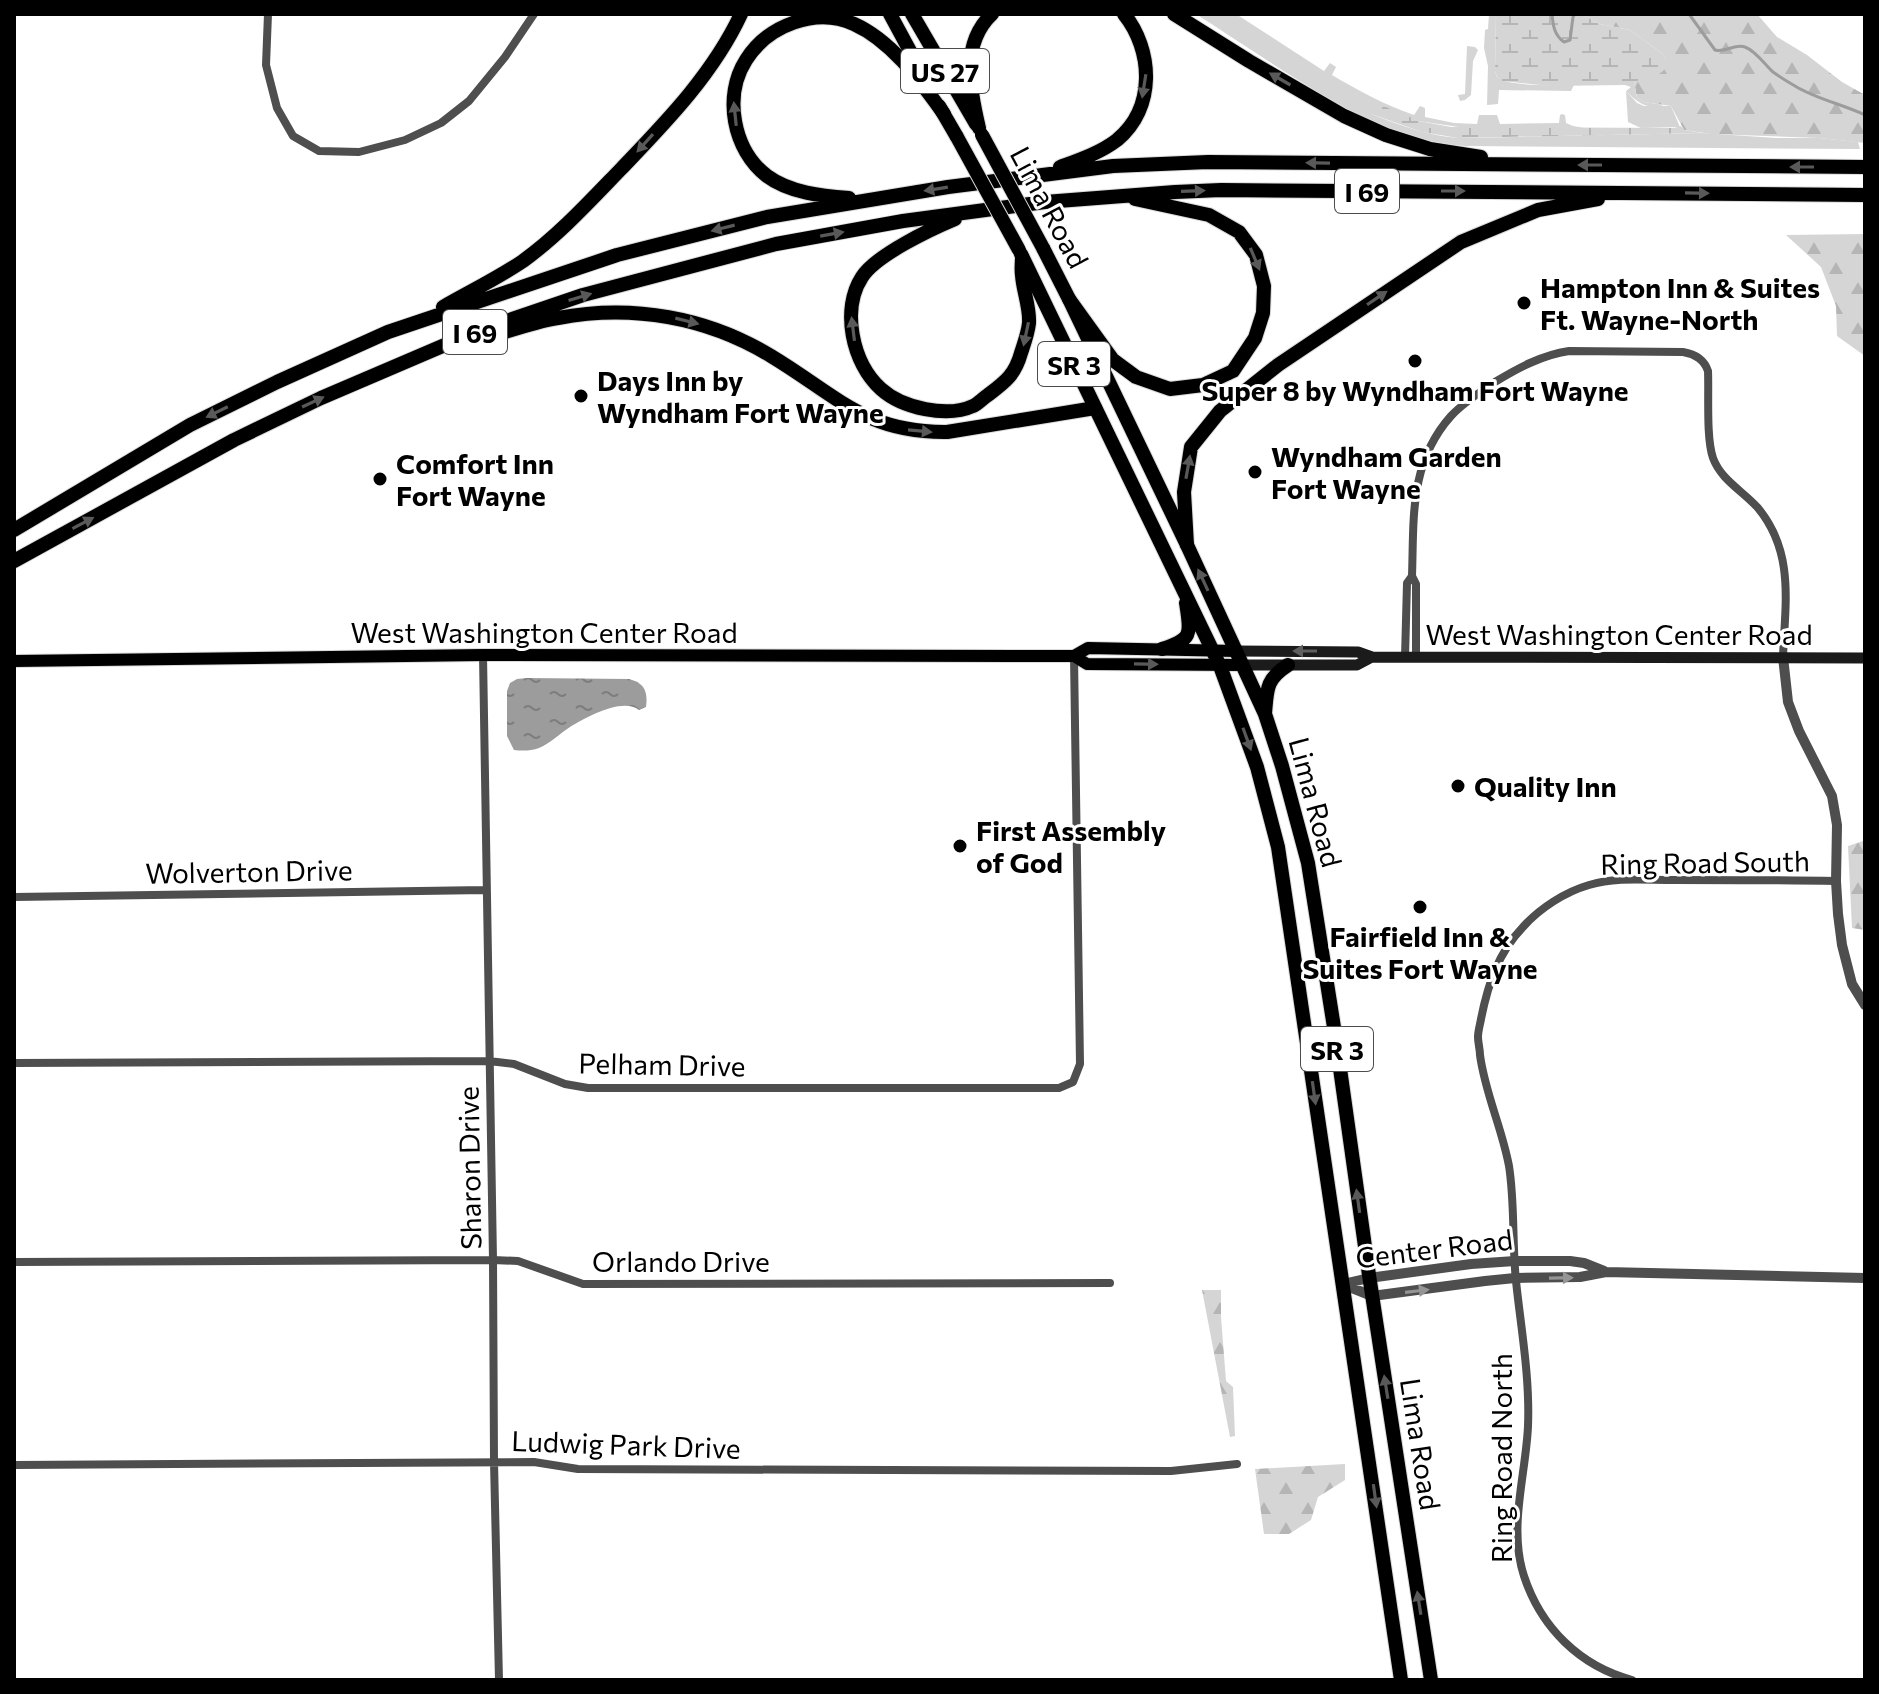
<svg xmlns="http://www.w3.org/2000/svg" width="1879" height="1694" font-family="Commissioner,sans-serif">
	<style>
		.grass { fill: #d5d5d5 }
		.forest { fill: url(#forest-firs) }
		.wetland { fill: url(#wetland-marsh) }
		.water { fill: url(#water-ripples) }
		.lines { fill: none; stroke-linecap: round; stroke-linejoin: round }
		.stream { stroke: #9c9c9c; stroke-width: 3 }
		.primary-casing { stroke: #dbdbdb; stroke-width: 14 }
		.trunk-casing { stroke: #dbdbdb; stroke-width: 16 }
		.motorway-casing { stroke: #dbdbdb; stroke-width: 16 }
		.minor { stroke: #4e4e4e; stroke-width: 8 }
		.tertiary { stroke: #4e4e4e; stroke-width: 10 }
		.secondary { stroke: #1b1b1b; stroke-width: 11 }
		.primary { stroke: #000; stroke-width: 12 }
		.trunk { stroke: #000; stroke-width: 14 }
		.motorway { stroke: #000; stroke-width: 14 }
		.trunk-bridge-casing { stroke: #dbdbdb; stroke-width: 16; stroke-linecap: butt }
		.trunk-bridge { stroke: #000; stroke-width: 14 }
		.oneway { fill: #595959 }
		.oneway2 { fill: #5f5f5f }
		.oneway3 { fill: #959595 }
		.poi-dot { fill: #000; stroke: #fff; stroke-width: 3 }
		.labels { text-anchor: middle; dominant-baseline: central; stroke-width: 6; stroke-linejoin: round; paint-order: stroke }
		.shield { fill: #fff; stroke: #4c4c4c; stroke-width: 2 }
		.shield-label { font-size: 26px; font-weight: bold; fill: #000 }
		.street-label { font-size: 28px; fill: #000; stroke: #fff }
		.poi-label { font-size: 28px; font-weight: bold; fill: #000; stroke: #fff; text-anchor: start }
	</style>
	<defs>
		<pattern id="forest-firs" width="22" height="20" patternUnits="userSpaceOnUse" patternTransform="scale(2)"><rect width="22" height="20" fill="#d5d5d5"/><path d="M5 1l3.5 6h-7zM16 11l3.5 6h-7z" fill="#b5b5b5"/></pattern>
		<pattern id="wetland-marsh" width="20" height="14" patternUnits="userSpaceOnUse" patternTransform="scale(2)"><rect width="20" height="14" fill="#d5d5d5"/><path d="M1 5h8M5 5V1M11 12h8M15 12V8" fill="none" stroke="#b5b5b5"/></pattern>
		<pattern id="water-ripples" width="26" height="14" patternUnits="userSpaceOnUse" patternTransform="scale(2)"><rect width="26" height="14" fill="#9c9c9c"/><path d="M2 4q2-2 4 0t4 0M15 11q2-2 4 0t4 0" fill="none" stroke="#7d7d7d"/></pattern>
	</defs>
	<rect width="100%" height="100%" fill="#fff"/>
	<path class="grass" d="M1196 14H1236L1324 71 1330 63 1336 67 1332 75C1359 91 1385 105 1414 115L1420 106 1425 108V117L1454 123 1477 124 1479 115H1497L1500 124 1559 123 1560 115 1562 114 1565 115 1566 123 1573 126 1584 128H1465L1419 121 1405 116 1371 114C1402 126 1433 138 1466 138L1702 133 1776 138H1819L1858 142 1860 149 1465 146C1399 142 1349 112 1295 78 1261 57 1229 35 1196 14Z
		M1489 14H1496L1495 71C1496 73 1496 76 1497 77 1506 87 1560 85 1574 85L1571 91 1499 90 1498 104 1487 105 1488 66 1484 48 1485 30 1488 29Z
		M1467 46 1475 47 1478 50 1473 61 1471 95 1465 100 1460 101 1458 95 1465 94Z
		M1626 91 1637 103 1644 106H1671L1680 127 1641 128 1628 122Z"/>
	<path class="forest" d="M1581 14H1757L1777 37 1807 55 1842 82 1865 95V143L1819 138 1711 134 1684 130 1671 106 1644 102 1637 98 1634 81 1666 59 1660 52 1630 30 1600 24Z
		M1865 234V356L1837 336 1836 306 1821 267 1786 235Z
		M1863 841 1865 930 1852 928 1848 846Z
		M1221 1290V1317L1226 1381 1233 1387 1235 1436 1230 1437 1202 1290Z
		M1345 1464V1480L1318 1497 1311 1520 1289 1534H1264L1255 1469Z"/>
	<path class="wetland" d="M1496 14H1581L1600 24 1630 30 1660 52 1666 59V68C1656 78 1648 81 1634 81L1637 98 1644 102 1664 105C1647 110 1638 103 1626 91L1631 87 1625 85 1550 86 1502 81 1497 77 1495 71Z
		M1367 99 1419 121 1451 127 1674 128 1681 126 1684 130 1702 133 1458 138 1422 132 1371 114 1367 110Z"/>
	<path class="water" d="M527 678 629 679C645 683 648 692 646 707L639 710C623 697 586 717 570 727 559 734 551 743 539 748 531 751 522 751 514 750L507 736V691L510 683 517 679Z"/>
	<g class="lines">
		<path class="stream" d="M1552 14C1553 25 1554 35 1564 42L1570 40 1573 17 1575 14
			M1689 14 1715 50C1726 53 1735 43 1745 47 1756 51 1765 65 1773 72 1780 77 1788 82 1795 86 1816 99 1842 104 1865 115"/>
		<defs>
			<path id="primary" d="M1074 656 1087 664 1242 665
				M14 661 483 655 1074 656 1088 648 1236 651"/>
			<path id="trunk" d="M890 14 930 88
				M912 14 976 124
				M939 106 957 137
				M1043 248 1069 299 1187 545 1265 714 1282 766 1308 863 1336 1040 1369 1275 1431 1680
				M1021 254 1220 666 1257 767 1278 847 1401 1680
				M1162 649C1193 639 1191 634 1186 603
				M1265 714C1267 689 1266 679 1288 665"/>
			<path id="motorway" d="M1174 14 1249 61 1344 116 1386 135 1430 149 1481 157
				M979 128C970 90 960 44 992 14
				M1060 167C1079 160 1100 153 1117 140 1156 108 1153 50 1124 14
				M849 198C822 196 790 193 767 176 733 150 723 96 746 60 768 25 816 7 854 24 892 41 920 81 944 114
				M955 219C931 229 876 255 862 277 841 309 852 363 881 389 902 408 947 418 973 406 978 404 983 398 988 395 1005 382 1015 375 1021 353 1024 344 1028 333 1029 323 1030 307 1023 291 1022 275 1021 269 1022 263 1022 257
				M1069 299 1113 360 1136 377 1170 389 1203 385 1233 371 1255 338 1263 313 1264 286 1256 255 1239 232 1209 215 1135 199
				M443 307C469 292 498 278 523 261 559 235 590 201 621 169 666 122 713 74 741 14
				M482 339C507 332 532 322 558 318 632 304 707 317 771 356 836 395 865 433 947 432L1095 408
				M14 530 190 425 277 382 388 332 617 255 767 217 948 187 1113 166 1208 162 1865 167
				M1187 545 1184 492 1191 447 1220 411 1278 365 1461 242 1538 210 1598 199
				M14 561 234 440 321 398 480 330 583 295 776 244 903 221 1045 202 1175 192 1221 190 1865 195"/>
		</defs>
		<use href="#primary" class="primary-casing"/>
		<use href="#trunk" class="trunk-casing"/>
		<use href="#motorway" class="motorway-casing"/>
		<path class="minor" d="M268 14 266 65 277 108 293 136 319 151 359 152 405 140 441 123 469 101 505 57 534 14
			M483 655 493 1260 494 1462 499 1680
			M1405 657 1407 583 1412 576
			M1416 657V584L1412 576C1414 518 1409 463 1451 416 1463 403 1480 392 1495 382 1518 368 1542 355 1569 351L1683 352C1695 354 1704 359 1708 371 1709 394 1706 438 1713 458 1721 480 1743 491 1758 508 1795 553 1785 604 1783 657
			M14 897 485 890
			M14 1063 489 1061 514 1064 565 1084 588 1088H1059L1073 1082 1080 1064 1074 656
			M14 1262 493 1260 518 1261 583 1284 1110 1283
			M14 1465 534 1462 578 1469 1171 1471 1237 1464
			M1632 1680C1580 1666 1541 1628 1524 1576 1508 1528 1526 1474 1528 1426 1530 1377 1521 1329 1516 1281 1512 1243 1515 1204 1509 1166 1502 1128 1485 1093 1480 1055 1480 1049 1478 1043 1478 1037 1478 1031 1480 1025 1481 1019 1488 984 1498 953 1523 927 1540 908 1565 892 1589 885 1616 877 1644 880 1673 880 1727 880 1782 880 1836 881"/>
		<path class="tertiary" d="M1783 657 1788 702 1799 731 1832 796 1837 825 1836 881 1838 914 1842 945 1852 984 1865 1005
			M1342 1284 1372 1296 1485 1281 1515 1278 1580 1277 1606 1272 1865 1278
			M1343 1284 1369 1278 1471 1264 1515 1261H1570L1584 1263 1604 1271"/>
		<path class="secondary" d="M1236 651 1358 652 1372 657 1865 658
			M1242 665H1357L1372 657"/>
		<use href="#primary" class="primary"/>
		<use href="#trunk" class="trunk"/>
		<use href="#motorway" class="motorway"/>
		<defs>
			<path id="trunk-bridge" d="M982 135 1043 248
				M957 137 1019 250"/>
		</defs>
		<use href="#trunk-bridge" class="trunk-bridge-casing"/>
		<use href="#trunk-bridge" class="trunk-bridge"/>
	</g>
	<defs><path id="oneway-solid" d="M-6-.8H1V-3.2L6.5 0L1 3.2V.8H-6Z" transform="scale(2)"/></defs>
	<g class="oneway">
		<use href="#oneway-solid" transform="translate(1280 79) rotate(-150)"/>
		<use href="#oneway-solid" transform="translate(1144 86) rotate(99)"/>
		<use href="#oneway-solid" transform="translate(735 114) rotate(-96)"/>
		<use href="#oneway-solid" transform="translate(645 143) rotate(132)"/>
		<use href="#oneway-solid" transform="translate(1318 163) rotate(-179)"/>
		<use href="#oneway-solid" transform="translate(1590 165) rotate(-180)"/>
		<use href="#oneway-solid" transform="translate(1802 167) rotate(-180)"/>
		<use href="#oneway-solid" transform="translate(936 189) rotate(171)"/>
		<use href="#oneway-solid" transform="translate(1193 191) rotate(-2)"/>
		<use href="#oneway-solid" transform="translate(1453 191)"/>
		<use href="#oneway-solid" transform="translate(1697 193) rotate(1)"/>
		<use href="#oneway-solid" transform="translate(723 228) rotate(166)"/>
		<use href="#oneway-solid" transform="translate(832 234) rotate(-10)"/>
		<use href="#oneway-solid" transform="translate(1255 259) rotate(67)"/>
		<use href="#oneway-solid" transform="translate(580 297) rotate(-17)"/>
		<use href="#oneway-solid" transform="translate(1377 298) rotate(-34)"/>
		<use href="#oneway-solid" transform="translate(687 321) rotate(14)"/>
		<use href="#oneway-solid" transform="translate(853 329) rotate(-97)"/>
		<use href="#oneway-solid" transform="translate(1026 334) rotate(102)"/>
		<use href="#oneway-solid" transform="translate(313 402) rotate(-25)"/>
		<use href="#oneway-solid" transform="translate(217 412) rotate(154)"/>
		<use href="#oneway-solid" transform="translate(920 431) rotate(5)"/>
		<use href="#oneway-solid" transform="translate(1188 467) rotate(-80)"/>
		<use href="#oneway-solid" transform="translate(83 523) rotate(-28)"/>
		<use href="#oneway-solid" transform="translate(1203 580) rotate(-115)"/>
		<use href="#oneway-solid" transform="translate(1146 664) rotate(1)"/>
		<use href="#oneway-solid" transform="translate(1247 739) rotate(70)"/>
		<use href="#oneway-solid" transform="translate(1314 1093) rotate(82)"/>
		<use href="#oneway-solid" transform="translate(1358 1201) rotate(-98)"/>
		<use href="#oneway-solid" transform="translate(1386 1387) rotate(-99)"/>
		<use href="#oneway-solid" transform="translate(1375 1496) rotate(82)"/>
		<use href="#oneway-solid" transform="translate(1419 1603) rotate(-99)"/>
	</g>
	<use class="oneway2" href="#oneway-solid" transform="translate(1305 651) rotate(-180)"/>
	<g class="oneway3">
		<use href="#oneway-solid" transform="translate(1561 1278) rotate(-1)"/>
		<use href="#oneway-solid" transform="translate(1417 1291) rotate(-7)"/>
	</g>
	<g class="poi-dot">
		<circle cx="1524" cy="303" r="8"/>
		<circle cx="1415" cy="361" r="8"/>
		<circle cx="581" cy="396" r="8"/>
		<circle cx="1255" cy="472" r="8"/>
		<circle cx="380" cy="479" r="8"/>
		<circle cx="1458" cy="786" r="8"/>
		<circle cx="960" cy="846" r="8"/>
		<circle cx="1420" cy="907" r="8"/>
	</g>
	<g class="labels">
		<g class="shield">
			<rect x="901" y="49" width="88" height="44" rx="6"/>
			<rect x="1335" y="169" width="64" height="44" rx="6"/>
			<rect x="443" y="310" width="64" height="44" rx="6"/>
			<rect x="1038" y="342" width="72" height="44" rx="6"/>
			<rect x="1301" y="1027" width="72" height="44" rx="6"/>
		</g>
		<g class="shield-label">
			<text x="945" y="71">US 27</text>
			<text x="1367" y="191">I 69</text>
			<text x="475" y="332">I 69</text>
			<text x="1074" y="364">SR 3</text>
			<text x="1337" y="1049">SR 3</text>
		</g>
		<g class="street-label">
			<text transform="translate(1050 207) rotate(62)">Lima Road</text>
			<text x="544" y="632">West Washington Center Road</text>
			<text x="1619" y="634">West Washington Center Road</text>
			<text transform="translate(1316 802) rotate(75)">Lima Road</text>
			<text transform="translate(1705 862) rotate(-1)">Ring Road South</text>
			<text transform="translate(249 871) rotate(-1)">Wolverton Drive</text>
			<text transform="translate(662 1064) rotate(1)">Pelham Drive</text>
			<text transform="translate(469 1168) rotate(-91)">Sharon Drive</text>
			<text transform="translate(1434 1248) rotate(-7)">Center Road</text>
			<text x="681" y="1261">Orlando Drive</text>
			<text transform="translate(626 1444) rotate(2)">Ludwig Park Drive</text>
			<text transform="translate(1421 1444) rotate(81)">Lima Road</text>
			<text transform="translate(1501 1458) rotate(-90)">Ring Road North</text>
		</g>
		<g class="poi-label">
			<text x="1540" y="287">Hampton Inn &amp; Suites<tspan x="1540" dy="32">Ft. Wayne-North</tspan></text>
			<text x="597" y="380">Days Inn by<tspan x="597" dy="32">Wyndham Fort Wayne</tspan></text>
			<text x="1415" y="390" text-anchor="middle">Super 8 by Wyndham Fort Wayne</text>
			<text x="1271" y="456">Wyndham Garden<tspan x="1271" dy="32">Fort Wayne</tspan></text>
			<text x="396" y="463">Comfort Inn<tspan x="396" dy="32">Fort Wayne</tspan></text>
			<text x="1474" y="786">Quality Inn</text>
			<text x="976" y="830">First Assembly<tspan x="976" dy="32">of God</tspan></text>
			<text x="1420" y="936" text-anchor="middle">Fairfield Inn &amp;<tspan x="1420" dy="32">Suites Fort Wayne</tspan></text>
		</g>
	</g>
	<rect width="1879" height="1694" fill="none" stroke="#000000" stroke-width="32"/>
</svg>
